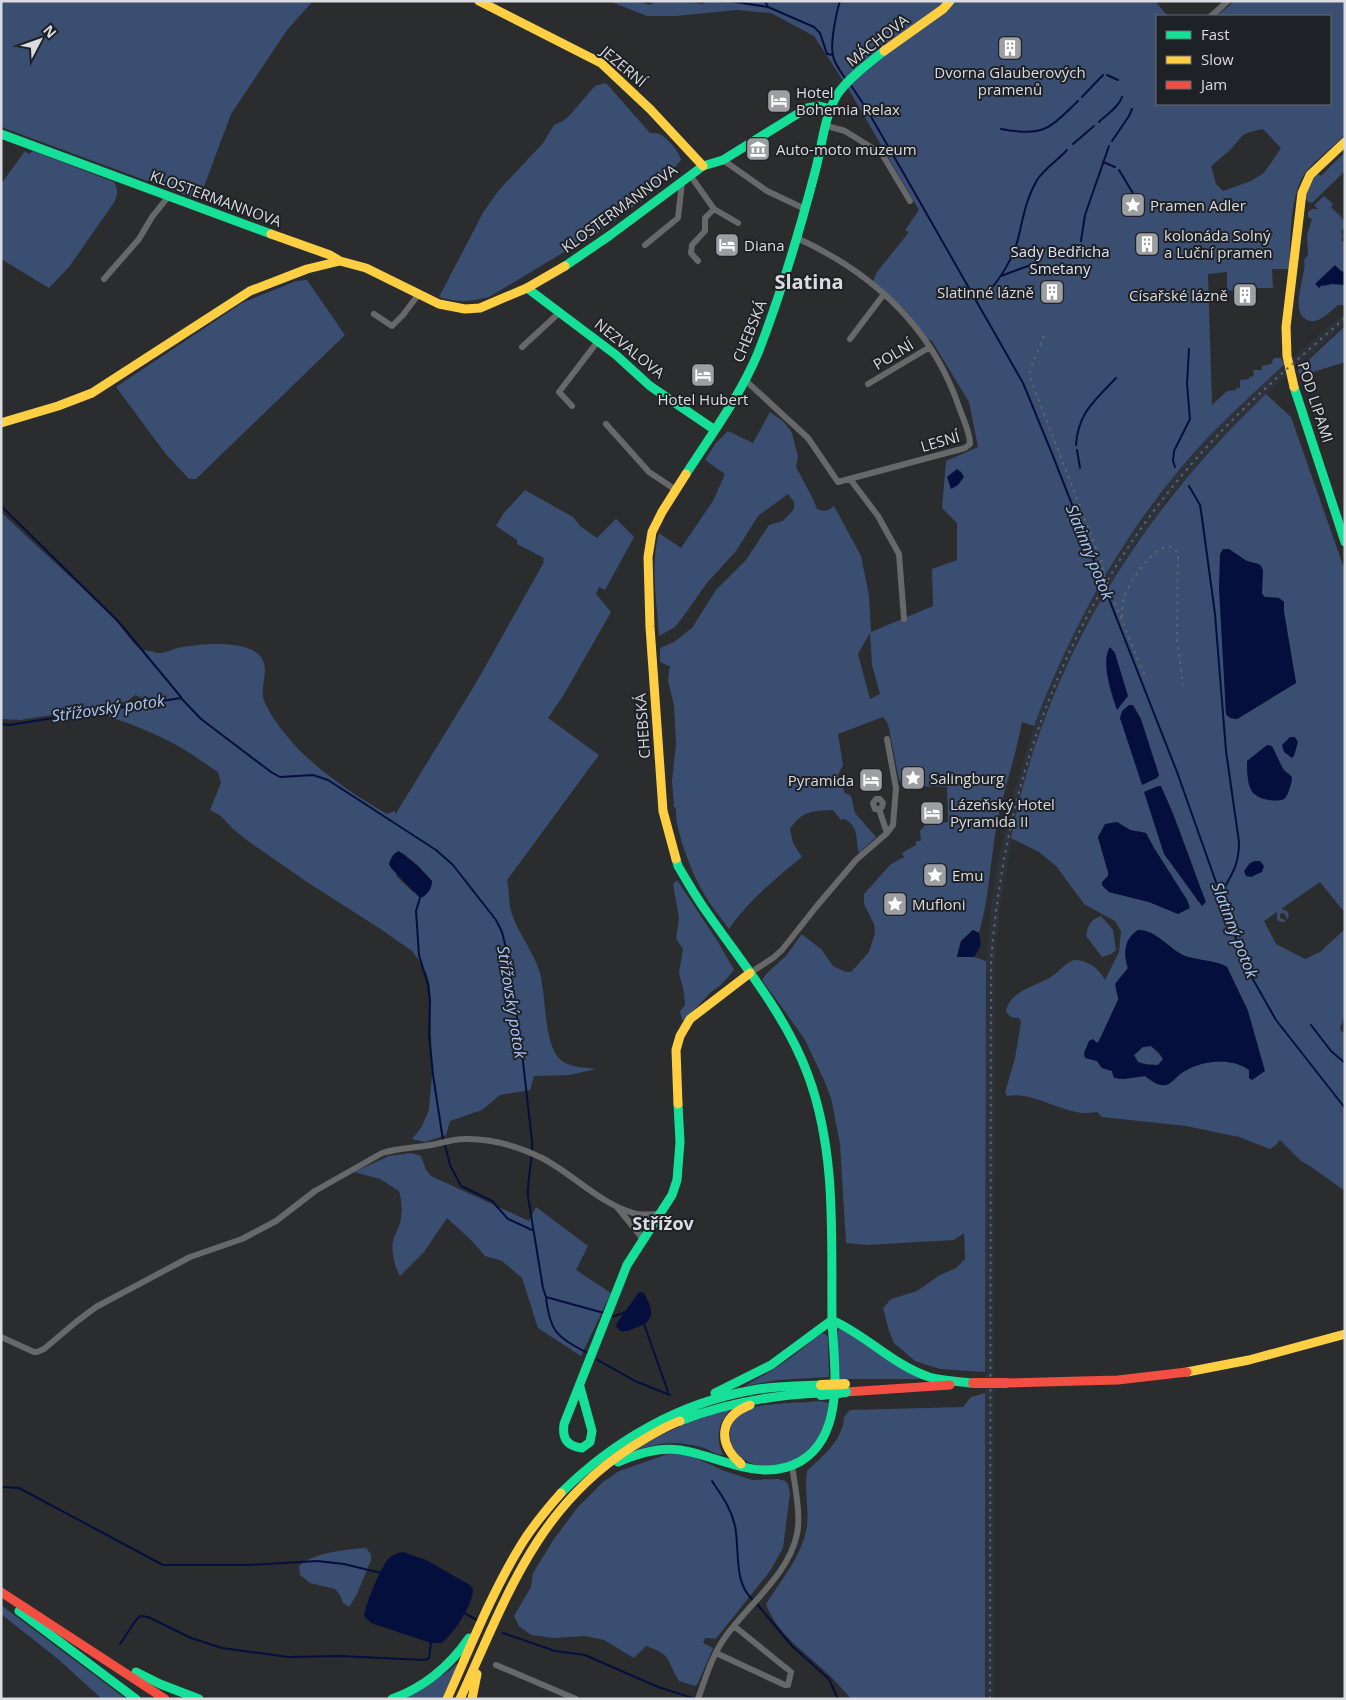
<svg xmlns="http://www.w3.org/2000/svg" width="1346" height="1700" font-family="'Open Sans',sans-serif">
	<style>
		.built { fill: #2d333d }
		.green { fill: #3a4e72; fill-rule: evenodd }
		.water { fill: #040f3d; fill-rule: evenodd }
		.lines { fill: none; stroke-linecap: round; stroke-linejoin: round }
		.stream { stroke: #040f3d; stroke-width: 2 }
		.street { stroke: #666869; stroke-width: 6 }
		.fast { stroke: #16e098; stroke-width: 9 }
		.slow { stroke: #ffcf43; stroke-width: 9 }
		.jam { stroke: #f24e42; stroke-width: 9 }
		.rail { stroke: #646465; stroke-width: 2; stroke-dasharray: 2.5 5; stroke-linecap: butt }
		.fast-bridge { stroke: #16e098; stroke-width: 10 }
		.slow-bridge { stroke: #ffcf43; stroke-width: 10 }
		.jam-bridge { stroke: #f24e42; stroke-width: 10 }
		.labels { text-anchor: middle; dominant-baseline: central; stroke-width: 4; stroke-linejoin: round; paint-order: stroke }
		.street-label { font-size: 15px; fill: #dadcdf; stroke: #1e2126 }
		.poi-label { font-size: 15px; fill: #dadcdf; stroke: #1e2126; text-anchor: start }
		.park-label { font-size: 15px; fill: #dbe5f6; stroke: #1e2126 }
		.water-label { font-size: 16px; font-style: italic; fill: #abc8fb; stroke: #1e2126 }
		.quarter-label { font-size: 18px; font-weight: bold; fill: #dadcdf; stroke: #1e2126 }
		.district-label { font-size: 20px; font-weight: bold; fill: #dadcdf; stroke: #1e2126 }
	</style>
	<rect width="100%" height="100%" fill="#2a2c2e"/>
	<path class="built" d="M1345 312V324L1266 394 1219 440 1168 499 1124 561 1101 599 1065 671 1014 827 1000 908 995 962 994 1699H985L986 961 991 907 997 865 1013 794 1034 726 1057 667 1093 595 1130 536 1175 475 1212 433 1260 387Z"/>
	<path class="green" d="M1 1H313L287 30 231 114 199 200 1 127Z
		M609 1H639L649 5 656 1H685L702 4 709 1 724 3 727 1H1155L1168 16H1157V104H1330V16H1216L1230 5 1233 1H1345V135C1333 147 1315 160 1305 173 1289 197 1291 240 1289 269H1272L1273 288H1255V283L1245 284V289L1227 291V272L1208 274 1212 405 1227 391 1236 390V388H1240V380L1249 379V377L1254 376 1253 370H1262V366L1271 364 1274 358H1281L1285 364C1261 386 1236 409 1213 432 1132 517 1075 617 1034 726L1022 722C1016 755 1005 786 998 819 990 857 990 896 979 933L973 930 961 941 957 956 974 957 986 961 985 1372 940 1369 915 1361 894 1343 889 1331 883 1308 891 1299 917 1291 940 1275 956 1268 965 1259 964 1233 954 1240 867 1245 846 1243 840 1144 831 1098 824 1080 804 1038 762 980 766 974 786 956 801 935H803L822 950 833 966 846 972H851L869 952 875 933 874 924 864 904V894L891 864 904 857 902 853 916 845V841H921L920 831 926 824 948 822 947 787C932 785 918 788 903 786L899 779 888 724 883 717 838 734 843 765 838 775 845 793 851 796 855 813 876 837 859 853C855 839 860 828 845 819L841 820 833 810C812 811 802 811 790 829L793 843 802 857C775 879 748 901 729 929 720 916 709 904 702 890 692 874 674 827 676 809L673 805 674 804 672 781 676 744 674 705 668 681 669 669 671 667 660 662V648L674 642 692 628 716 590 746 560 769 525 783 521 794 509V502L788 494 758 516 736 551 706 584 683 617 675 627 659 636C657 604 650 564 659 533L681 548 713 501 725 474 705 460 715 444 728 431 753 443 770 412 784 422 792 433 798 457 796 467 813 499 817 509C824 512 828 511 834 506L861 556 869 595 871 632 933 606 932 569 957 560V523L942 508 946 461 978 447 969 402 932 341 926 338 907 312 873 281 877 272 909 232 905 230 919 210 849 90 814 36 771 13 737 10 675 16H647ZM1263 129 1281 148 1264 173 1251 181 1223 191 1216 184 1211 166 1229 151 1243 135 1250 132ZM870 633 872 665 880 694 870 699 858 654Z
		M606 83 650 133C651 133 658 133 659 134 667 137 679 151 681 160 656 192 622 216 589 239H586L489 297C467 302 462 303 439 297L484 211 499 190 543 143 554 125 563 121 569 116 595 86Z
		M25 151 29 154 33 151 114 182C118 190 118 193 115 201L69 267 49 288 1 259V184Z
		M1343 154 1345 156V171L1312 203 1308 202 1305 197 1312 180 1317 173 1321 176Z
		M1324 196 1333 204 1331 207 1345 221V228L1341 231 1343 236 1341 240 1345 243V305H1338C1329 312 1316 328 1304 318 1290 306 1308 271 1304 260L1308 255 1307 235 1312 219 1308 217V212L1312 209H1318L1314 205Z
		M307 280 345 335 196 479H189L165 453 116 387 242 303 296 281Z
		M1345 326V362L1304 375H1300L1298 371 1300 368Z
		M1266 394 1291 417 1345 571V913L1320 882 1281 909 1287 911 1289 915 1287 920 1285 914 1282 913 1280 914V918L1285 920V922H1281L1277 920V912L1264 921 1276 944 1305 959 1320 952 1345 929V1016L1340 1028 1341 1031 1345 1033V1191L1310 1166 1301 1161 1280 1140 1276 1145 1270 1149 1239 1137 1186 1126 1102 1117 1097 1112C1068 1119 1035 1090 1007 1096L1005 1093 1015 1058 1021 1022 1019 1018 1011 1017 1006 1012C1009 991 1036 986 1051 977 1059 972 1064 964 1073 960 1088 960 1098 967 1105 980L1119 952 1121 931 1115 921 1084 904 1056 866 1039 852 1011 838C1045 664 1139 514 1266 394ZM1247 561 1262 566V594L1265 597 1279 598 1284 602V612L1296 683 1237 719C1232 719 1229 718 1226 714L1220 577ZM1274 749C1276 758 1281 770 1290 774L1292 781 1287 795C1254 807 1251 793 1247 764V761ZM1161 787 1173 813 1193 868 1199 903 1188 886ZM1117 822 1130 830 1146 833 1154 848 1187 900 1178 914 1149 902 1109 892 1102 885V882L1108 876V872L1098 837ZM1138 930C1157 930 1168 949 1185 956 1196 960 1219 962 1227 967L1248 1011 1252 1080 1249 1070C1232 1057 1202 1060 1184 1071 1178 1075 1173 1080 1168 1084H1157L1145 1076 1118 1079 1113 1076 1112 1071 1102 1068 1097 1061 1085 1057 1093 1039 1097 1043 1099 1041 1118 1000C1118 995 1115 992 1116 987 1116 980 1124 974 1128 968 1123 954 1125 938 1138 930Z
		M525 490 573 517 580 526 597 538 616 519 634 537 605 590 599 587 596 594 611 612 563 696 548 718 599 755 507 880C510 891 508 904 512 914 519 935 534 952 540 973 546 997 544 1037 557 1056 566 1068 583 1067 596 1069L570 1075 534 1076 530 1090 500 1095 482 1110 450 1121 446 1135 425 1142 412 1139 421 1128 429 1110 430 1097 432 1075 430 985 427 974 421 963 412 951 382 930 307 882 248 841 233 829 221 816 210 810 221 783 218 772C208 766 198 758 188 752 164 737 136 725 109 717L107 711 155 703 135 695 128 701 109 706 20 720 1 719V512C39 549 80 584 117 622 123 628 135 647 142 650 144 651 147 650 149 651 152 651 154 652 157 653 165 654 175 648 182 647 202 644 240 640 257 653 274 667 257 687 265 703 288 751 342 788 387 814L395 811V815L476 683 544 562 543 560 544 558 517 544V540L496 526 503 514ZM403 853 418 866 432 881 413 892 396 876Z
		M677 880 718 942 734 970 721 985 711 992 685 1020H682L680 1011 685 1005 684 992 679 973 683 949 676 939 679 918 673 884Z
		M1101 916 1113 930 1116 950 1111 954 1102 957 1086 936C1088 925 1090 920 1101 916Z
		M1151 1046 1163 1059 1158 1065 1138 1063 1134 1055 1143 1047Z
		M411 1153 421 1156 426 1170 431 1176 529 1221 536 1207 588 1246 576 1270 611 1293 581 1356 538 1328 522 1278 502 1261 485 1256 471 1240 447 1218 424 1252 400 1276C395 1268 391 1251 393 1241 394 1236 397 1231 399 1226 403 1215 402 1201 399 1191L380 1179 354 1172 389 1156Z
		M841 1328 845 1330 881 1356 922 1379H837L838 1330Z
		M824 1333 828 1337 829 1377 778 1380 744 1386C763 1376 782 1365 798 1352 807 1346 813 1336 824 1333Z
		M985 1393V1699H851C843 1690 836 1681 827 1673 805 1652 777 1634 766 1604 782 1579 802 1556 807 1526 809 1508 804 1489 807 1471L828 1451 837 1439 843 1426 844 1417 850 1410 963 1407 971 1397Z
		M820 1401 829 1403C827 1416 824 1431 816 1442 808 1453 791 1464 777 1466 756 1469 730 1459 730 1435 730 1423 737 1414 748 1409 762 1403 803 1403 820 1401Z
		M731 1409C718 1423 715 1437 723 1455 715 1455 709 1449 701 1447 674 1440 661 1443 635 1450 666 1431 697 1418 731 1409Z
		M668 1454 692 1456 722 1470 752 1480 778 1479 785 1481 788 1484 790 1493 783 1548 770 1571 718 1636 715 1639 711 1638H705L703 1643 713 1648 698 1683 695 1686 679 1681C666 1660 673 1655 646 1646L634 1658 604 1640 585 1636 554 1638 531 1635 519 1626 514 1616 531 1587 533 1573 554 1539 578 1507 603 1482 619 1471Z
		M366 1548 371 1554V1560L357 1594 349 1607 343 1603 340 1595 335 1589 310 1583 300 1575 299 1566C313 1553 347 1549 366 1548Z
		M1 1605 118 1693 126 1699H102L58 1659 1 1614Z
		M456 1664 458 1665 442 1699H405L449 1671Z"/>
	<path class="water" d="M1335 265 1341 271 1345 272V285L1332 284 1323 286 1322 285 1319 288 1315 284Z
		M957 469 961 472 964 477 958 485 951 489 947 477Z
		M1223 549H1229L1247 561 1259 564 1263 570 1262 594 1265 597 1279 598 1284 602V612L1296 683 1237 719 1230 718 1226 714 1219 589 1220 554Z
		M1110 647 1115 653 1128 696 1117 710C1112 695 1100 661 1110 647Z
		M1129 705H1133L1141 719 1159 775 1157 778 1142 785 1120 718 1122 711Z
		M1290 737H1295L1298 742 1294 756 1292 758 1284 752 1282 745Z
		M1267 745 1272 746 1284 771 1292 777C1292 782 1288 796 1284 799 1276 803 1259 799 1253 793 1247 786 1247 770 1247 761Z
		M1158 786H1161C1178 824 1191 863 1206 902L1202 906 1164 854 1144 792Z
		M1117 822 1130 830 1146 833 1154 848 1187 900 1190 908 1178 914 1149 902 1109 892 1102 885V882L1108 876V872L1098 837 1105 824Z
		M399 851 418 866 432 881C432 889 427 896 420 898L391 868 389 864C391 858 393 853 399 851Z
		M1255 861H1260L1264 866 1262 872 1251 877 1246 876 1244 871 1250 863Z
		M973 930 979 933C982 946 981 946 974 957H957L961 941Z
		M1138 930C1157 930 1169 949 1185 956 1197 960 1219 961 1227 967L1248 1011 1265 1071 1252 1080 1249 1078V1070C1232 1057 1203 1060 1185 1071 1178 1074 1173 1083 1166 1085 1159 1087 1150 1080 1145 1076L1124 1079 1114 1078 1112 1071 1102 1068 1097 1061 1085 1058 1084 1053 1089 1041 1093 1039 1097 1043 1099 1041 1118 1000V996L1115 984 1128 968C1123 953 1124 939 1138 930ZM1151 1046 1159 1052 1163 1059 1158 1065H1148L1138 1062 1134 1055 1143 1047Z
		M639 1292 644 1293C653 1310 657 1320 635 1328 630 1330 626 1332 620 1331L616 1326 617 1323Z
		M403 1552 426 1560 470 1585 473 1589C474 1602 453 1636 441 1643H431L371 1623 364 1616C367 1601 379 1571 388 1559 392 1555 397 1553 403 1552Z"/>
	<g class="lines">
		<path class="stream" d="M729 1 768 7
			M765 1 768 7 814 27 820 33 827 54 833 55
			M840 1C836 14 830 43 833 56 835 65 842 73 847 81
			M1107 75 1118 80
			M850 84 866 108 904 174 1023 383 1051 451 1177 772 1246 967 1276 1020 1345 1108
			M1082 97 1103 75
			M1099 122C1107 114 1118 108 1122 97
			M1001 129C1044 137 1049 129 1078 101
			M1112 141 1129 116 1132 109
			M1073 144 1094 126
			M1103 162 1115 167
			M1119 170 1134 195
			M1081 241 1085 215 1109 146
			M1001 276 1036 263
			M988 292C1001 278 1013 258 1018 239 1023 218 1026 199 1037 180 1045 168 1057 161 1067 150
			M1076 445C1078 413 1095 400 1116 378
			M1077 450 1080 468
			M1175 467 1173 461 1174 451 1190 419 1187 384 1189 349
			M1189 486 1200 505 1202 518 1215 614 1226 751 1239 842C1239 866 1232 874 1220 895
			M1 506 117 620 181 697
			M1 724 9 725 181 698 201 719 271 772 280 777 313 775 328 780 436 850 453 865 496 920 502 932 507 952 521 1044 532 1141C533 1160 527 1178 528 1197L543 1288 546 1297 604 1313
			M420 898 416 911 419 955 428 985 430 1000 429 1034 433 1075 443 1140
			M1311 1025 1331 1051 1345 1063
			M445 1145 450 1165 461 1186 492 1201 508 1219 532 1230
			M546 1297C550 1334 558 1337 589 1354
			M609 1315 615 1316 626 1312
			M644 1324 668 1392
			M596 1359 635 1381 670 1395
			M712 1481C722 1496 731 1508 735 1526 740 1551 733 1582 753 1600
			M1 1487 19 1488 163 1565H248L317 1561 344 1564 381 1573
			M757 1604 792 1646 829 1679 838 1699
			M464 1613 477 1620
			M503 1633 555 1651 585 1655 658 1687 696 1699
			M120 1644 136 1620 140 1616 148 1617 191 1638 222 1648 288 1657 340 1656 425 1660 429 1658 431 1642"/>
		<path class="street" d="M1211 16 1228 1
			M827 126 845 131 882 154 910 201
			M723 160 767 191 805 209
			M690 175 714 209 705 218V231L692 245 691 253 698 261
			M714 209 738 223
			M645 245 678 218 682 182
			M104 279 139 239 152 217 168 197
			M374 314 392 326 403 315 418 295
			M850 339 884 294
			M522 347 560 312
			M745 380 808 438 838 482 965 448 970 444C970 432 963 419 959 407 932 328 873 273 797 238
			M868 384 930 347
			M572 406 559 392 598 341
			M606 424 649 472 676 490
			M850 479 878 516 899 554 904 619
			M879 809H875L873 803 876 799H880L883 803 882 807 879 809 887 833
			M750 973 773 958 782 950 816 907 856 860 887 833 893 825 896 788 887 739
			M617 1207 643 1239
			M1 1337 34 1352H37L44 1349 76 1322 96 1307 190 1257 242 1239 276 1221 315 1191 382 1153C398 1148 414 1148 431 1145 442 1143 453 1139 464 1139 492 1138 517 1146 542 1158 573 1174 599 1203 633 1213 642 1216 651 1214 660 1214
			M716 1653 785 1685H788L791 1672 734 1626
			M496 1665 576 1699
			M698 1699C706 1677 712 1655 726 1636 749 1604 789 1574 797 1534 801 1516 795 1485 792 1466"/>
		<path class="fast" d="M1 134 271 234
			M565 266 609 236 703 166 723 160 807 108 819 106 831 109
			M527 288 616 355 650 386 715 430
			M1294 387 1345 542
			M686 474C711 435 740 396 758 353 781 294 799 233 815 172 822 147 824 117 837 95 846 80 870 62 884 51
			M676 859 678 866C687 881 696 897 706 911 742 963 786 1015 808 1075 837 1153 831 1238 832 1320
			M832 1320C866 1335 893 1365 929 1377 942 1381 957 1381 971 1383
			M580 1387 592 1431 590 1442 582 1448C567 1446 562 1439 564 1424L627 1265 672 1195 677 1180 680 1142 678 1104
			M715 1393 771 1365 832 1320
			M680 1421C726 1403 772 1395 821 1393
			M618 1462C675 1438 688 1453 743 1467 763 1472 782 1472 801 1461 846 1434 834 1364 832 1320
			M561 1493C613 1441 679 1403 753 1390 775 1386 798 1386 821 1385
			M19 1611 136 1699
			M136 1672 160 1684 199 1699
			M392 1699C425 1687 449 1667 469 1638"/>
		<path class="slow" d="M479 1 601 63 650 109 703 166
			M884 51 943 9 950 1
			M271 234 330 255 340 261 366 268 439 304 465 309 480 308 527 288 565 266
			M1294 387 1287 356 1286 327 1302 193 1310 175 1345 142
			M1 423 58 406 92 393 250 291 307 269 340 261
			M676 859 663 811 650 627 648 557 652 532 662 512 686 474
			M678 1104 676 1050 680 1036 690 1019 750 973
			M1187 1372 1249 1360 1345 1334
			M741 1464C717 1443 719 1417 750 1405
			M447 1699C470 1648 491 1594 521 1545 532 1527 546 1510 561 1493
			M460 1699C505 1601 535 1509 630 1448 646 1438 663 1427 680 1421
			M472 1699 477 1674"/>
		<path class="jam" d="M1006 1383 1118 1380 1187 1372
			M846 1392 950 1385
			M1 1592 165 1699"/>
		<path class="rail" d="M1044 336 1030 370 1031 380 1103 566 1104 576 1140 665 1147 679
			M1122 617C1122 611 1122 604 1124 598 1129 582 1154 543 1172 547L1177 552 1178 556 1177 640 1183 685
			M990 1699 991 962C1006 762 1078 583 1216 437 1256 394 1301 357 1345 318"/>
		<path class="fast-bridge" d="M821 1395 846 1392"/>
		<path class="slow-bridge" d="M821 1385 845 1384"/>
		<path class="jam-bridge" d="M973 1383H1006"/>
	</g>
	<defs>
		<symbol id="building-square" viewBox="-11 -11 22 22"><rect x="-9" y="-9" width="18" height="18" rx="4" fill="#9c9ea1" stroke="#1e2126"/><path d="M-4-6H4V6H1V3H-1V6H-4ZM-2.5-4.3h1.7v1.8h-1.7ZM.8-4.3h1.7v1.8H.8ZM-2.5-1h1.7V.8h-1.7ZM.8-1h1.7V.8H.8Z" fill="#fff"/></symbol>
		<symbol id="hotel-square" viewBox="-11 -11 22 22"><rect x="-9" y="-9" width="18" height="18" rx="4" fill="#9c9ea1" stroke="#1e2126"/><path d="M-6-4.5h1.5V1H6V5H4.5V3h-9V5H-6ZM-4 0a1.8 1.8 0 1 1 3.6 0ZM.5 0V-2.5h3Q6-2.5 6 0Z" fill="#fff"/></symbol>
		<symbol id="museum-square" viewBox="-11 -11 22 22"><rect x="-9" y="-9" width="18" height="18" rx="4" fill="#9c9ea1" stroke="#1e2126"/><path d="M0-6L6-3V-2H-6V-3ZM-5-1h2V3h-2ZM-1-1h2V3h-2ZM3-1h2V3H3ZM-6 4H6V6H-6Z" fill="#fff"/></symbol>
		<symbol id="sight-square" viewBox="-11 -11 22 22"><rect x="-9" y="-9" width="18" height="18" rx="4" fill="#9c9ea1" stroke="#1e2126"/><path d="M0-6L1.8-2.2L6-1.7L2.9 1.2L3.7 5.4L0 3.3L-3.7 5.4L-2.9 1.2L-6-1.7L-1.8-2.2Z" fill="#fff"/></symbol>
	</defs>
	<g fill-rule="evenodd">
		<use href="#building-square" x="996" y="34" width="28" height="28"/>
		<use href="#hotel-square" x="765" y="87" width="28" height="28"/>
		<use href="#museum-square" x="744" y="135" width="28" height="28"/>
		<use href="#sight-square" x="1119" y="191" width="28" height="28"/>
		<use href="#building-square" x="1133" y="230" width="28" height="28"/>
		<use href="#hotel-square" x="713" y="231" width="28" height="28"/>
		<use href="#building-square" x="1038" y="278" width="28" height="28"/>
		<use href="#building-square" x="1231" y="281" width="28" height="28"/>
		<use href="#hotel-square" x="689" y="361" width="28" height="28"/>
		<use href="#sight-square" x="899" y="764" width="28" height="28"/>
		<use href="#hotel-square" x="857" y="766" width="28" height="28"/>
		<use href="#hotel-square" x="918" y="799" width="28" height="28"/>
		<use href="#sight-square" x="921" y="861" width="28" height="28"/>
		<use href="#sight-square" x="881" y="890" width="28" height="28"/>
	</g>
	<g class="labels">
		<g class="street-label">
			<text transform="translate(877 40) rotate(-38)">MÁCHOVA</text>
			<text transform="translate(624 66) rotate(40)">JEZERNÍ</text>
			<text transform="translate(216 198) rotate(20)">KLOSTERMANNOVA</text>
			<text transform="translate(619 208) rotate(-36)">KLOSTERMANNOVA</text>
			<text transform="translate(749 331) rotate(-68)">CHEBSKÁ</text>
			<text transform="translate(630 348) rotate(39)">NEZVALOVA</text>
			<text transform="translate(893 354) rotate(-31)">POLNÍ</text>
			<text transform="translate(1316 402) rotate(72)">POD LIPAMI</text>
			<text transform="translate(940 441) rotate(-16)">LESNÍ</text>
			<text transform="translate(642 726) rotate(-94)">CHEBSKÁ</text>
		</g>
		<g class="poi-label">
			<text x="1010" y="72" text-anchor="middle">Dvorna Glauberových<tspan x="1010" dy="17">pramenů</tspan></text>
			<text x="796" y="92">Hotel<tspan x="796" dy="17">Bohemia Relax</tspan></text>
			<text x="776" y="149">Auto-moto muzeum</text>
			<text x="1150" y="205">Pramen Adler</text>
			<text x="1164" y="235">kolonáda Solný<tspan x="1164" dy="17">a Luční pramen</tspan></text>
			<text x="744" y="245">Diana</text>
			<text x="1034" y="292" text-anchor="end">Slatinné lázně</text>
			<text x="1228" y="295" text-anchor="end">Císařské lázně</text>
			<text x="703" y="399" text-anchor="middle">Hotel Hubert</text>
			<text x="930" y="778">Salingburg</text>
			<text x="854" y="780" text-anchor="end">Pyramida</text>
			<text x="950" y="804">Lázeňský Hotel<tspan x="950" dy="17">Pyramida II</tspan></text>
			<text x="952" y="875">Emu</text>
			<text x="912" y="904">Mufloni</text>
		</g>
		<g class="park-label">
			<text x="1060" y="251">Sady Bedřicha<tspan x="1060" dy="17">Smetany</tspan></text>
		</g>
		<g class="water-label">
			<text transform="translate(1090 552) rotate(68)">Slatinný potok</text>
			<text transform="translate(108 708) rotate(-8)">Střížovský potok</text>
			<text transform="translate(1235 930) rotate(69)">Slatinný potok</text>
			<text transform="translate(512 1002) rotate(81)">Střížovský potok</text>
		</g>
		<g class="quarter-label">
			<text x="663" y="1223">Střížov</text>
		</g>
		<g class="district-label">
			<text x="809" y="281">Slatina</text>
		</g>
	</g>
	<rect width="1346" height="1700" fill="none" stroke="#dadcdf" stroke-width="5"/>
	<rect x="1156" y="15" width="175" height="90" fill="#1e2126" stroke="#696c70"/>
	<rect x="1166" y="31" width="25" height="8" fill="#16e098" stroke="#696c70"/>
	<text x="1201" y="40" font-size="15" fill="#dadcdf">Fast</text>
	<rect x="1166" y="56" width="25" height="8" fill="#ffcf43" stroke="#696c70"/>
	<text x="1201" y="65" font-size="15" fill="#dadcdf">Slow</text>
	<rect x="1166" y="81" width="25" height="8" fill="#f24e42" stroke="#696c70"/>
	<text x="1201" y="90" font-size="15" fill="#dadcdf">Jam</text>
	<g transform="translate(40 40) rotate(49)" stroke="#1e2126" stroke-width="4" paint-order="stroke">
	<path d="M0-4L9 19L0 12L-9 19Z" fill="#dadcdf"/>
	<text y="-8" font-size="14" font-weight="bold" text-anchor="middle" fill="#dadcdf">N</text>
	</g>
</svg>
